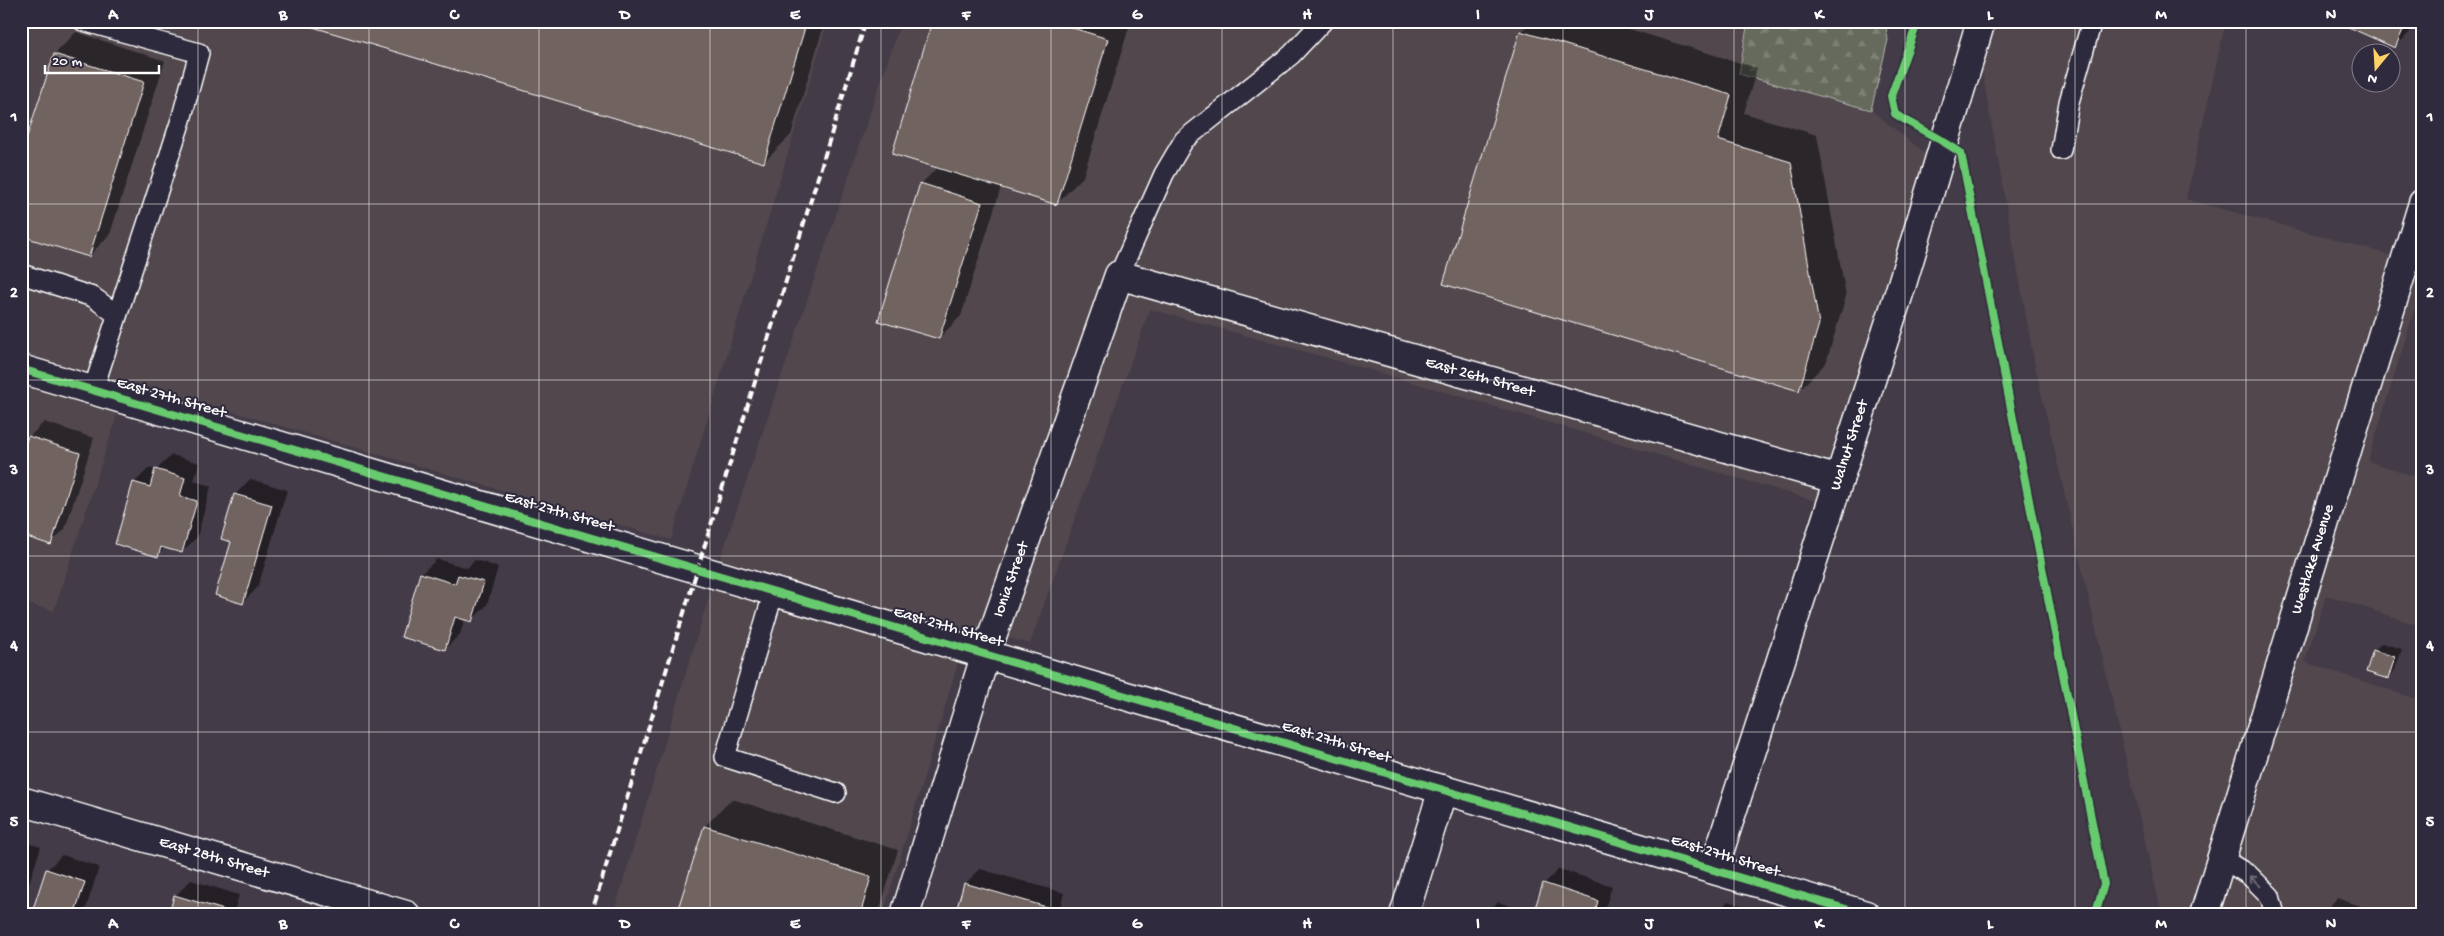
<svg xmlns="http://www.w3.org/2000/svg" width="2444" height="936" font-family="'Gochi Hand',sans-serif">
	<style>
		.built { fill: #51474e }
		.forest { fill: url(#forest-firs); stroke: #b2b4ad }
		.shadow { fill: #0007 }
		.building { fill: #71635f; stroke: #fff }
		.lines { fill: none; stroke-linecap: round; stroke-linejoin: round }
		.lane-casing { stroke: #fff; stroke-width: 22 }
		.street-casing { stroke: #fff; stroke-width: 31 }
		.lane { stroke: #2f2a3d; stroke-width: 19 }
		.street { stroke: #2f2a3d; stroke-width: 28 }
		.rail { stroke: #fff; stroke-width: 4; stroke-dasharray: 8 4; stroke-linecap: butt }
		.cycleway-casing { stroke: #2f2a3d; stroke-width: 11 }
		.cycleway { stroke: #67ca6e; stroke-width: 8 }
		.oneway { stroke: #6d6a77 }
		.grid { fill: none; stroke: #fff; stroke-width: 1; stroke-opacity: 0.55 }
		.labels { text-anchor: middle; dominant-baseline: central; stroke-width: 4; stroke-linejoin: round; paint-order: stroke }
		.street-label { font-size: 16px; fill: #fff; stroke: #2f2a3d }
		.neatline { fill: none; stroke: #fff; stroke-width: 2 }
		.grid-label { font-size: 16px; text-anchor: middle; font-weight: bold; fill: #fff }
	</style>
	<defs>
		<pattern id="forest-firs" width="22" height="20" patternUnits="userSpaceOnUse" patternTransform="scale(1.25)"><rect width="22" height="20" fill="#666a5b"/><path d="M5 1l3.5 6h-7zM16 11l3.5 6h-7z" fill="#7d8074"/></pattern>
	</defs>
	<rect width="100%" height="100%" fill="#433b47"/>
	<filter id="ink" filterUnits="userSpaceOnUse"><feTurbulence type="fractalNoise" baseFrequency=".02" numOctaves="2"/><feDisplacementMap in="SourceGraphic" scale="10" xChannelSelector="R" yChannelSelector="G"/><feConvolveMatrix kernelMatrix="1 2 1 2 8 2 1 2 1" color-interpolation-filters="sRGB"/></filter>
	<g filter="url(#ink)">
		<path class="built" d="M21 21H828L671 540 128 381 54 611 21 602Z
			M901 21H1748L1739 74 1871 110 1945 169 1846 510 1367 369 1150 309 1030 644 969 626 883 915H613L722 553Z
			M1973 21H2226L2186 199 2423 264V282L2368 461 2423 479V627L2326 595 2305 662 2423 701V915H2162L2035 366Z"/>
		<path class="forest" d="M1748 21H1885L1888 40 1871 110 1739 74Z"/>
		<path class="shadow" d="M297 21H825L791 135 764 162Z
			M934 21H1131L1083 177 1056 204 1001 187 961 316 939 338 921 184 938 167Z
			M1532 21H1603L1757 68 1744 113 1817 135 1846 296 1826 363 1799 390 1521 32Z
			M2338 21H2414L2410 32 2395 47Z
			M76 32 165 61 110 234 89 256 55 54Z
			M44 422 94 438 65 529 50 544 29 437Z
			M172 455 199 463 194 481 211 486 197 537 182 552 166 547 158 555 134 483 149 468 156 470Z
			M250 479 287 490 258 587 243 602 233 541 235 495Z
			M437 559 467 568 475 560 498 567 487 605 472 620 465 618 460 634 445 649 421 574Z
			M2382 643 2402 649 2395 670 2388 678 2368 672 2374 650Z
			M732 799 898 850 878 915H678L705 826Z
			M21 841 41 847 21 907Z
			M62 855 99 867 84 915H32L47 870Z
			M980 869 1064 893 1058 915H956L965 884Z
			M1559 869 1612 886 1603 915H1486L1498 902 1535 914 1544 884Z
			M191 880 239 895 233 915H170L176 895Z
			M2337 898 2369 909 2367 915H2312L2315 912 2322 915Z
			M1728 901 1771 915H1715Z"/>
		<path class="building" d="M293 21H807L764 163Z
			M932 21H1051L1108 39 1057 205 892 154Z
			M2335 21H2407L2395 48Z
			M1520 31 1731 95 1718 140 1791 162 1819 324 1799 391 1443 284Z
			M54 54 144 82 89 257 21 236V155Z
			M920 183 982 203 939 339 878 321Z
			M28 436 80 453 51 545 21 535V457Z
			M155 469 185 478 180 496 197 501 182 553 161 547 158 557 115 544 133 482 150 487Z
			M234 494 272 505 243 604 215 595 231 542 221 539Z
			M420 573 455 584 458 575 484 582 472 622 455 617 445 650 401 637Z
			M2373 650 2395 657 2388 679 2366 672Z
			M704 826 871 877 860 915H676Z
			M21 861 26 863 21 878Z
			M46 869 85 882 74 915H31Z
			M964 883 1050 908 1048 915H955Z
			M1543 883 1598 901 1594 915 1533 914Z
			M174 895 224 910 223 915H169Z"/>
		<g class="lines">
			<defs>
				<path id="lane" d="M83 21 199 53 181 120 93 390
					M2061 150 2069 102 2092 21
					M21 274 93 297 116 314
					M1119 275 1164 174 1184 140 1291 55 1323 21
					M774 591 725 757 836 793
					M2221 858 2249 875 2270 896 2275 915"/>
				<g id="street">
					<path d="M21 369 1866 915"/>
					<path id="s1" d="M21 801 406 915"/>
					<path id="s2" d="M1714 868 1902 284 1981 21"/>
					<path id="s3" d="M905 915 986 653 1119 275 1839 480"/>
					<path d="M1404 915 1443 789"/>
					<path id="s4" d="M2204 915 2423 203"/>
				</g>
			</defs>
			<use href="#lane" class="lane-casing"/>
			<use href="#street" class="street-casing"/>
			<use href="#lane" class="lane"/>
			<use href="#street" class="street"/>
			<path class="rail" d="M591 915 866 21"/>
			<defs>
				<path id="cycleway" d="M1918 21 1891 96 1895 114C1917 128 1940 138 1961 153L2104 884 2095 915
					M21 369 1866 915"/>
			</defs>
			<use href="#cycleway" class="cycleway-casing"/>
			<use href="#cycleway" class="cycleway"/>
		</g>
		<defs><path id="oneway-shaft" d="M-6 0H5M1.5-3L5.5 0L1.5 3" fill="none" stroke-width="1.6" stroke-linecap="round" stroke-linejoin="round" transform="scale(1.25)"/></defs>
		<use class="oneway" href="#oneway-shaft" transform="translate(2255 881) rotate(-136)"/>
	</g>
	<path class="grid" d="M198 21V915M369 21V915M539 21V915M710 21V915M881 21V915M1051 21V915M1222 21V915M1393 21V915M1563 21V915M1734 21V915M1905 21V915M2075 21V915M2246 21V915M21 204H2423M21 380H2423M21 556H2423M21 732H2423"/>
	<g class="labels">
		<g class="street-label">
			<text stroke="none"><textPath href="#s3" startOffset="1050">East 26th Street</textPath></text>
			<text transform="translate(171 399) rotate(16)">East 27th Street</text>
			<text stroke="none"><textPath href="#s2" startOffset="444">Walnut Street</textPath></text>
			<text transform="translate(559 513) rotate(16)">East 27th Street</text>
			<text stroke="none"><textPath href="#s4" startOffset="372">Westlake Avenue</textPath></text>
			<text stroke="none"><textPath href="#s3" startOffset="352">Ionia Street</textPath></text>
			<text transform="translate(948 628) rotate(16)">East 27th Street</text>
			<text transform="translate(1336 743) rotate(17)">East 27th Street</text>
			<text transform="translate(1725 857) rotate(17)">East 27th Street</text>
			<text stroke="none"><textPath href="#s1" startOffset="201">East 28th Street</textPath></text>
		</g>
	</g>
	<rect width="2444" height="936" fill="none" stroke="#2f2a3d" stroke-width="55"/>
	<g transform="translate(2376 68) rotate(198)"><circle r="24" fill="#2f2a3d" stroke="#827f8b"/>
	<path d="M0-4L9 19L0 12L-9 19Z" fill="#ffd166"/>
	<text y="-8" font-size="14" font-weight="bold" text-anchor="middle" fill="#ffffff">N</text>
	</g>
	<path d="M45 65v8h114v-8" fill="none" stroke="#ffffff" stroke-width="2.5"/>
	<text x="52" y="65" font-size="15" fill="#ffffff" stroke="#2f2a3d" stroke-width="4" paint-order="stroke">20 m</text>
	<rect x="28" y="28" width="2388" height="880" class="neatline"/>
	<g class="grid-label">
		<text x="113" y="19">A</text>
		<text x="283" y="19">B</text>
		<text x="454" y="19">C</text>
		<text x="625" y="19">D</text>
		<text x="795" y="19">E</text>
		<text x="966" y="19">F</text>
		<text x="1137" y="19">G</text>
		<text x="1307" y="19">H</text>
		<text x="1478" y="19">I</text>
		<text x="1649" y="19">J</text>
		<text x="1819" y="19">K</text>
		<text x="1990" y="19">L</text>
		<text x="2161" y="19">M</text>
		<text x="2331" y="19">N</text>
		<text x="14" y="121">1</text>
		<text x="2430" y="121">1</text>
		<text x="14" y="297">2</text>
		<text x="2430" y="297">2</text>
		<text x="14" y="474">3</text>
		<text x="2430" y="474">3</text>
		<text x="14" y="650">4</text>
		<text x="2430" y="650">4</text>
		<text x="14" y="826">5</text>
		<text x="2430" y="826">5</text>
		<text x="113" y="928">A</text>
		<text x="283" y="928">B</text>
		<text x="454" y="928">C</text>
		<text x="625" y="928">D</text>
		<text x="795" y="928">E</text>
		<text x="966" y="928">F</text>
		<text x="1137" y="928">G</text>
		<text x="1307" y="928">H</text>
		<text x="1478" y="928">I</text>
		<text x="1649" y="928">J</text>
		<text x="1819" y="928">K</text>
		<text x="1990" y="928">L</text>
		<text x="2161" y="928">M</text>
		<text x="2331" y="928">N</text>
	</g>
</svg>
